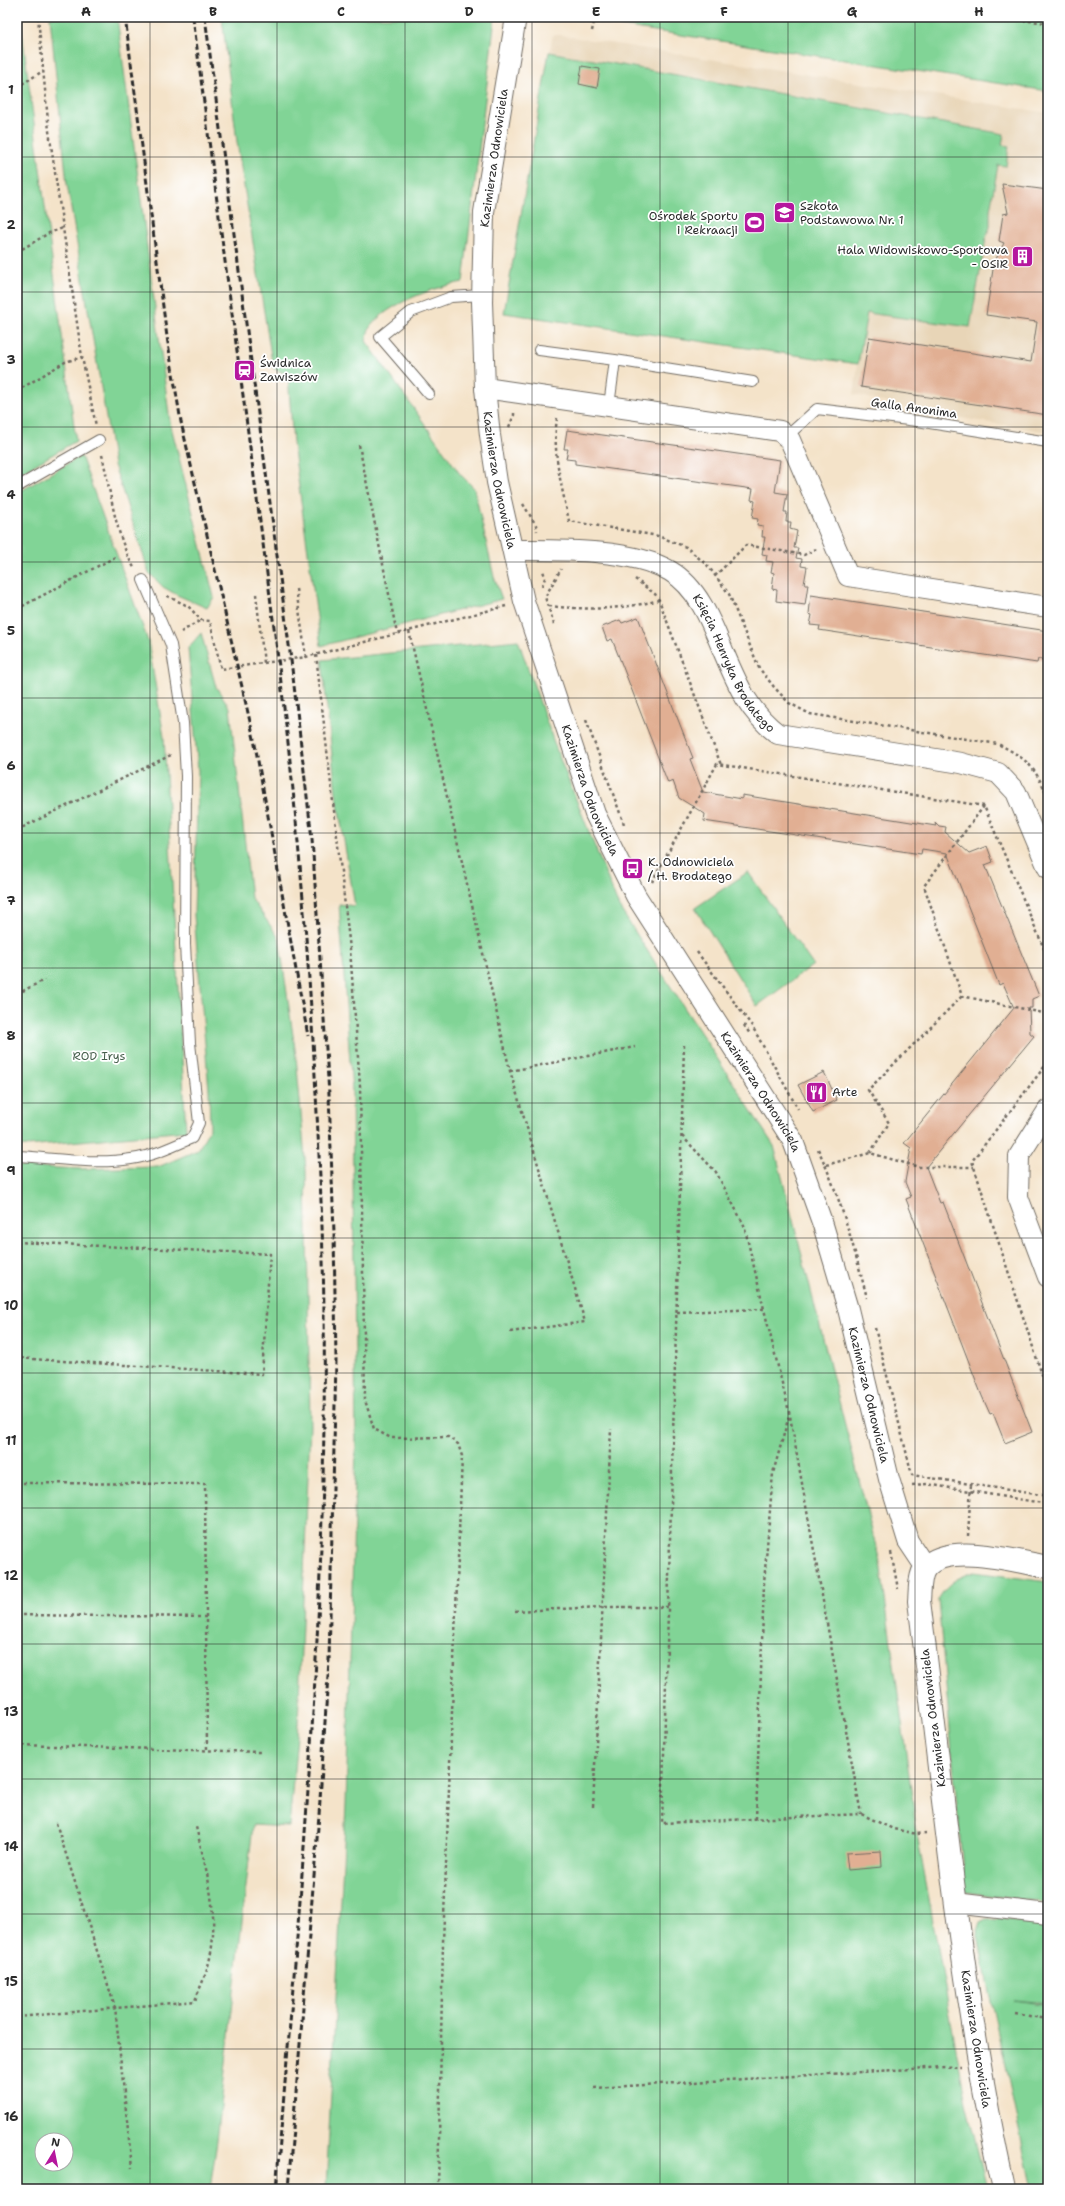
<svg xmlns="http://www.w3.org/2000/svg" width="1065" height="2206" font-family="'Shantell Sans',sans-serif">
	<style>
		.built { fill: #e8d5b7 }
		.green { fill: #81d496; stroke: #568060; fill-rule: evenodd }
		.building { fill: #e1af93 }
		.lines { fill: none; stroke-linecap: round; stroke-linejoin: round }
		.service-casing { stroke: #716b62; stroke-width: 12 }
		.minor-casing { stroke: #716b62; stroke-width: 22 }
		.tertiary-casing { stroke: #716b62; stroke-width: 24 }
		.path { stroke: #716b62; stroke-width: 2.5; stroke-dasharray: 3 3; stroke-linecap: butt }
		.service { stroke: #fff; stroke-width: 10 }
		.minor { stroke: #fff; stroke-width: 20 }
		.tertiary { stroke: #fff; stroke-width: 22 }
		.rail { stroke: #2b2b2b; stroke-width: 3; stroke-dasharray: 6 3; stroke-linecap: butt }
		.grid { fill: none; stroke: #2b2b2b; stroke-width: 1; stroke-opacity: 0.55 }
		.labels { text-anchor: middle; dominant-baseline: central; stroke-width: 3.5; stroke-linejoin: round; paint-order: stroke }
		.street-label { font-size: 12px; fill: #2b2b2b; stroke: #fff }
		.poi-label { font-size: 12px; fill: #2b2b2b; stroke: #fff; text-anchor: start }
		.park-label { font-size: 12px; fill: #455e4b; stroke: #fff }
		.neatline { fill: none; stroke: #2b2b2b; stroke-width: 1.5 }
		.grid-label { font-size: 13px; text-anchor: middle; font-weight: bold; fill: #2b2b2b }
	</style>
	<rect width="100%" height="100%" fill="#fff"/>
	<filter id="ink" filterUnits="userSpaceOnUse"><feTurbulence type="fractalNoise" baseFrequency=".025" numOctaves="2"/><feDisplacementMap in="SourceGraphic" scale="8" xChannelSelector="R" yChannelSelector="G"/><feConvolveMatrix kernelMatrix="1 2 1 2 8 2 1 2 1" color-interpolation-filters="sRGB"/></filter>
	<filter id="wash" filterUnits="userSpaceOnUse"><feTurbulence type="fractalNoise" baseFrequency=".012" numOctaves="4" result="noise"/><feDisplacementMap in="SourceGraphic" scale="16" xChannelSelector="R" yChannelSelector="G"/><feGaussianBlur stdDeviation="0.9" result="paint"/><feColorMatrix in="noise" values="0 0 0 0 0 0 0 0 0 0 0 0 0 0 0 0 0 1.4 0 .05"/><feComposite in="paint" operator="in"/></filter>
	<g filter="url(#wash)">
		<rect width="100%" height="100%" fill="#f4e3c9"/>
		<path class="built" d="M553 34 1048 113V432L918 411 854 394 858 364 504 312Z"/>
		<path class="green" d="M17 17H20L76 441 17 475Z
			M50 17H117L170 422 214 597 207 608 177 595 163 587 149 573 114 465 67 184Z
			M222 17H495L463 282C435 287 388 303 370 327 368 330 367 337 366 341L460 474 474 488 494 577 502 599 321 646 293 443 288 375 273 368 237 142Z
			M563 17H1048V91Z
			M549 52 1004 134 1002 145 1009 146 1006 166 998 165 990 210V227L986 238 970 327 867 313 858 364 504 313Z
			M81 456 148 641 164 737 186 1131 17 1147V493Z
			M201 633 216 687 230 708 251 898 279 938 296 1056 306 1170 310 1426 298 1724 289 1827 253 1825 217 2141 210 2189H17V1166L81 1169 158 1167 198 1150 210 1128 209 1090 194 915 198 771 188 648ZM42 2140H66V2164H42Z
			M518 640 558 754 619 907 774 1146 880 1562 917 1834 966 2103 987 2189H326L346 1805 356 1445 352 1091 339 904 355 906 336 793 322 660Z
			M748 872 813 965 757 1006 695 908Z
			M974 1572 1048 1582V1903L965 1892 938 1600C948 1582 955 1579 974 1572Z
			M1002 1918 1048 1924V2003L1013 2000 1048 2005V2189H1032L990 1997 977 1931 980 1922 986 1919Z"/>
		<g id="blocks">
			<path class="building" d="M582 66 600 69 597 88 579 84Z
				M1002 184 1048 190V415L861 387 869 337 1031 362 1037 322 986 315 994 263 1004 243 999 241 1003 214 1008 213Z
				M567 430 780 460 775 492 787 494 784 512H787L786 522H791L790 529 797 531 794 548H798L796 558 802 559 801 566 807 567 804 584H808L805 605 776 601 777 590 772 589 774 573 771 572 773 562 766 561 767 555 762 554 765 537H762L763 526 757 525 758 519 752 518 755 501 751 500 753 489 575 464V460L566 459 568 449H564Z
				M811 595 1048 631V660L1038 659 1037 663 819 630 820 626 810 625 812 615 809 614Z
				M638 617 693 758 690 759 703 792 742 799V795L936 826 935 822 939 826 946 827 945 832 969 853 987 846 993 862 985 865 1039 996 1032 999V1008H1029L1030 1033 1034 1036 926 1167 940 1203 943 1202 1032 1432 1005 1443 993 1413 990 1414 982 1396 906 1199 911 1197 905 1182 911 1148 904 1143 1014 1008 1003 983 999 985 947 853 922 849 921 854 704 821 705 814 679 798 673 781 668 783 612 639 607 641 602 627 620 620 622 623Z
				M824 1072 837 1100 813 1112 798 1085Z
				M881 1851 882 1867 848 1870 846 1853Z"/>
		</g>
	</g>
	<g filter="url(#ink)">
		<use href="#blocks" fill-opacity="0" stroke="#716b62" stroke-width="1"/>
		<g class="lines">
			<defs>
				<path id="service" d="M539 350 615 360 609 406
					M615 360 753 382
					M429 394 380 337 411 312 451 297 482 295
					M786 437 817 409 917 421 1048 442
					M17 487 99 440
					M17 1156C54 1158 94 1165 131 1159 153 1156 172 1147 192 1138L199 1123 190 1043 185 944 186 776 183 723 171 645 143 580"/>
				<g id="minor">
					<path id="s1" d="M516 17 484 212 482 302 485 388 490 435 497 482 524 601 595 814 636 896 793 1141 823 1225 848 1309 889 1479 908 1541 926 1568"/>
					<path d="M485 388 780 431 790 440 848 576 1048 607"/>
					<path id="s2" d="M513 550C557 550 631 548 670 571 699 588 712 624 724 653 738 686 749 712 778 734L961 763 998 773 1016 792 1048 868"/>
					<path d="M1048 1110 1019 1156 1018 1197 1048 1277"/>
					<path d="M955 1903 1048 1914"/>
				</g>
				<path id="tertiary" d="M1004 2189C961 1995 944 1798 919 1601 920 1591 919 1577 925 1568 947 1541 1019 1562 1048 1567"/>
			</defs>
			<use href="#service" class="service-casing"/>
			<use href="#minor" class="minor-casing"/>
			<use href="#tertiary" class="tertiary-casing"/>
			<path class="path" d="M38 17 49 131 63 228 82 357 96 426
				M993 17 1048 23
				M594 23 599 17
				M592 31 595 17
				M17 87 43 71
				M17 252 49 233 63 228
				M17 391 65 362 82 357
				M557 418C552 453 562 487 569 521L658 536 686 547 708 566 729 594 759 668 774 687 789 703 810 714 998 744C1028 759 1035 767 1048 798
				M509 427 514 415V411
				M359 445 397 634
				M102 455C110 488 116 540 135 569
				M523 504 536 525 537 531
				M715 576 746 545 804 555 816 549
				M635 579 655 594 659 600 721 765
				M542 586 545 578 543 570
				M296 589 306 657
				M256 594 264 663
				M167 596 188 606 201 620 210 621 221 669 306 657 506 606
				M549 606C586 610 622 610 659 600
				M17 609 117 556
				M554 624 545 597 561 569
				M409 631 510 1071 585 1322 510 1332
				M181 632 201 620
				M316 655 350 949 360 1085 365 1400 374 1429 391 1438 448 1437 458 1444 462 1456 443 1942 438 2189
				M586 720 624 824
				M984 806 924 886 962 996 1048 1014
				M17 830 171 755
				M652 882 717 764 984 806 1048 958
				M697 952 752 1026 798 1109
				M17 994 44 980
				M744 1025 750 1034
				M684 1045 662 1823 861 1814 893 1829 917 1834 926 1833
				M1048 1062 972 1161 1048 1393
				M510 1071 635 1047
				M682 1136 716 1172 744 1225 764 1309
				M818 1149C840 1196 854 1247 867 1298
				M870 1153 889 1123 868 1090 962 996
				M826 1165 870 1153 919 1167H974
				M17 1242 270 1254 262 1374 17 1358
				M677 1312 764 1309 790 1416 861 1814
				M875 1328 912 1475 1048 1496
				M17 1483 205 1484 207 1751
				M912 1485 927 1484 1048 1504
				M968 1536 971 1484
				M891 1552 898 1589
				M515 1611 602 1607H669
				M17 1615 206 1617
				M17 1745 261 1752
				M593 1807 611 1429
				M756 1819 764 1583 773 1473 789 1416
				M56 1823 115 2007 132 2168
				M1016 2014 1048 2019
				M17 2017 195 2001C199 1989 205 1978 208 1966 221 1919 207 1873 196 1827
				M594 2088 961 2066"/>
			<use href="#service" class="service"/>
			<use href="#minor" class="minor"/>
			<use href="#tertiary" class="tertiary"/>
			<path class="rail" d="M125 17 167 337 181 422 254 739 308 1036
				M193 17C212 166 232 314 252 462 269 589 287 716 298 843 310 971 317 1098 322 1226 333 1548 303 1869 276 2189
				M205 17 291 660 312 839 329 1094 334 1233 336 1360 329 1660 319 1815 288 2189"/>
		</g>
	</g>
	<path class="grid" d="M150 17V2189M277 17V2189M405 17V2189M532 17V2189M660 17V2189M788 17V2189M915 17V2189M17 157H1048M17 292H1048M17 427H1048M17 562H1048M17 698H1048M17 833H1048M17 968H1048M17 1103H1048M17 1238H1048M17 1373H1048M17 1508H1048M17 1644H1048M17 1779H1048M17 1914H1048M17 2049H1048"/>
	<defs>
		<symbol id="university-square" viewBox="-11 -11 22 22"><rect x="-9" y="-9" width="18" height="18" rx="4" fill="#b5179e" stroke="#fff"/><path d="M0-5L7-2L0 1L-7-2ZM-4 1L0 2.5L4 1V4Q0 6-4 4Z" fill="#fff"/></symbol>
		<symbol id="stadium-square" viewBox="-11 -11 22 22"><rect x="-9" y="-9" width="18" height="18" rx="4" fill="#b5179e" stroke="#fff"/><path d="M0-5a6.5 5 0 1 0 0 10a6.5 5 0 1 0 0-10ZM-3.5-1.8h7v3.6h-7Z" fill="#fff"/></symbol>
		<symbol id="building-square" viewBox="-11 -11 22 22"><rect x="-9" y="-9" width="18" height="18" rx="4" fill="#b5179e" stroke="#fff"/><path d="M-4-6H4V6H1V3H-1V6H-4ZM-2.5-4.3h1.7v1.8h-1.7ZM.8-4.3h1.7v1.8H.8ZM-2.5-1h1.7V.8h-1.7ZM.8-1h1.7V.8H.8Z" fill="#fff"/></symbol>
		<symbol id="station-square" viewBox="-11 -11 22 22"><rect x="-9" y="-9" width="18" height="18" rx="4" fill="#b5179e" stroke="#fff"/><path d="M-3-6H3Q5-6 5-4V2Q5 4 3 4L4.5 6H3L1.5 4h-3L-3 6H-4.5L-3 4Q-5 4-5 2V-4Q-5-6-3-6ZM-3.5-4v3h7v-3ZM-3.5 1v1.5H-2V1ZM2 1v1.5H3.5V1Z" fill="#fff"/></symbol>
		<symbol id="bus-square" viewBox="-11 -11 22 22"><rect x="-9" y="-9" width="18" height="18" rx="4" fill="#b5179e" stroke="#fff"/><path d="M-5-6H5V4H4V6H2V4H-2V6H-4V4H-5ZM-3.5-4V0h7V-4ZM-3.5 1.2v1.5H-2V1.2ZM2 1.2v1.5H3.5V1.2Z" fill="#fff"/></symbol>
		<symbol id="restaurant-square" viewBox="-11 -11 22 22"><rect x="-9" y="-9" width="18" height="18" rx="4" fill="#b5179e" stroke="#fff"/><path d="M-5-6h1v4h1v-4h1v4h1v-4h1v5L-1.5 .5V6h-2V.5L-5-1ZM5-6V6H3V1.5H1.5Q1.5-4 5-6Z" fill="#fff"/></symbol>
	</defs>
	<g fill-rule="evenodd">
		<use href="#university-square" x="772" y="200" width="25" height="25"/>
		<use href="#stadium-square" x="742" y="210" width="25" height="25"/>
		<use href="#building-square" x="1010" y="244" width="25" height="25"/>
		<use href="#station-square" x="232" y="358" width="25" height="25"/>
		<use href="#bus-square" x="620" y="856" width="25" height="25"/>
		<use href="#restaurant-square" x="804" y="1080" width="25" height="25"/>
	</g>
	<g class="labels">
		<g class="street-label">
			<text transform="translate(494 158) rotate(-82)">Kazimierza Odnowiciela</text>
			<text transform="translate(914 408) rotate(8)">Galla Anonima</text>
			<text stroke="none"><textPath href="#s1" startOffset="467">Kazimierza Odnowiciela</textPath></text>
			<text stroke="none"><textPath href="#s2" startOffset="274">Księcia Henryka Brodatego</textPath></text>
			<text stroke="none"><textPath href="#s1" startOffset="791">Kazimierza Odnowiciela</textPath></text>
			<text stroke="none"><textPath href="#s1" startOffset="1139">Kazimierza Odnowiciela</textPath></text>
			<text stroke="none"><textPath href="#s1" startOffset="1463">Kazimierza Odnowiciela</textPath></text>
			<text transform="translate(933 1718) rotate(-97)">Kazimierza Odnowiciela</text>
			<text transform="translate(976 2039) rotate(81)">Kazimierza Odnowiciela</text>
		</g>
		<g class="poi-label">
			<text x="800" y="206">Szkoła<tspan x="800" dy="14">Podstawowa Nr. 1</tspan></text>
			<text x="738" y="216" text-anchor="end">Ośrodek Sportu<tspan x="738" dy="14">i Rekraacji</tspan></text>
			<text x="1008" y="250" text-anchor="end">Hala Widowiskowo-Sportowa<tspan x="1008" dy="14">- OSiR</tspan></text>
			<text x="260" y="363">Świdnica<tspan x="260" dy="14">Zawiszów</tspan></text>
			<text x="648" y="862">K. Odnowiciela<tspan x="648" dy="14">/ H. Brodatego</tspan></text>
			<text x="832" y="1092">Arte</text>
		</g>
		<g class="park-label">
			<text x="99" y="1056">ROD Irys</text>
		</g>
	</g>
	<rect width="1065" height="2206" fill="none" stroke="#fff" stroke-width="44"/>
	<g transform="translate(54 2152) rotate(10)"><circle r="19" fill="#ffffff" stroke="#aaaaaa"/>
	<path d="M0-3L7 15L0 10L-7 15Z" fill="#b5179e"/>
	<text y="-6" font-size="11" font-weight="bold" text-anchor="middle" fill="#2b2b2b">N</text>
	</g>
	<rect x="22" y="22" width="1021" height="2162" class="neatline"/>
	<g class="grid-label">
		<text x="86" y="16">A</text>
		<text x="213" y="16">B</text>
		<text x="341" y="16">C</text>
		<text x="469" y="16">D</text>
		<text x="596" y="16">E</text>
		<text x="724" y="16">F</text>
		<text x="852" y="16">G</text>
		<text x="979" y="16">H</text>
		<text x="11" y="94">1</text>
		<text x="11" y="229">2</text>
		<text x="11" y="364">3</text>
		<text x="11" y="499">4</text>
		<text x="11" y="635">5</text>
		<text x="11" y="770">6</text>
		<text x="11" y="905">7</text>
		<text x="11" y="1040">8</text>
		<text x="11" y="1175">9</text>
		<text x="11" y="1310">10</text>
		<text x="11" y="1445">11</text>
		<text x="11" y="1580">12</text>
		<text x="11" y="1716">13</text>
		<text x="11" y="1851">14</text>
		<text x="11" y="1986">15</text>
		<text x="11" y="2121">16</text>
	</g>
</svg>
